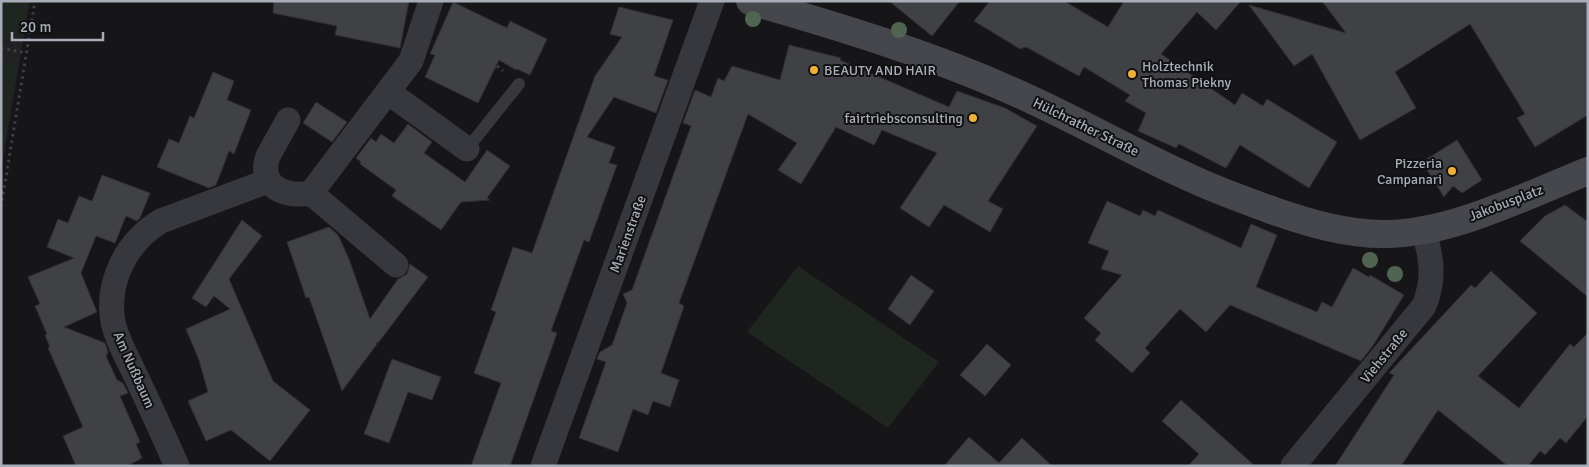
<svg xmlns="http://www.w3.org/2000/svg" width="1589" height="467" font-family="Signika,sans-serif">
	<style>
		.built { fill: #222225 }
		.green { fill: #1e261f }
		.building { fill: #404145; stroke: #303034 }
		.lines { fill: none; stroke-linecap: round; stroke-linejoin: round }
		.path { stroke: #3d3f44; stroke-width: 3; stroke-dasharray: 2.5 4; stroke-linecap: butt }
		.lane { stroke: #37383d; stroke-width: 12 }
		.street { stroke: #37383d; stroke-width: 25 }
		.secondary { stroke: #45474d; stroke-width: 28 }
		.tree { fill: #506452 }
		.poi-dot { fill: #f2b134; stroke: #111113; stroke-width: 2 }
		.labels { text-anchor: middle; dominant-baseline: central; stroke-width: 4; stroke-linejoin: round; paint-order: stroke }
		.poi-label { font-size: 14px; fill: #a8adb8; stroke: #111113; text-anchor: start }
		.street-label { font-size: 14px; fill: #a8adb8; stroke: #111113 }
	</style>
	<rect width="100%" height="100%" fill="#161618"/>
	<path class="built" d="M1 1H30L1 171Z"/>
	<path class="green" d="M2 1H29L24 33 18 40 1 37Z
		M1 62 18 64 1 163Z
		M798 266 939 362 888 428 747 332Z"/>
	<path class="building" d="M274 1H409L400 48 335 35 337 26 273 13Z
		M889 1H960L932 36Z
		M990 1H1064L1108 27 1124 1H1241L1216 30 1197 12 1161 54 1235 105 1242 93 1263 106 1267 99 1337 142 1309 188 1240 145 1226 168 1179 144 1176 148 1138 131 1146 113 1125 101 1130 95 1084 67 1079 76 1026 47 1020 49 974 21Z
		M1322 1H1588V115L1535 147 1517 118 1525 114 1470 24 1395 72 1416 108 1360 140 1312 54 1294 66 1249 5 1346 33Z
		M453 2 507 28 510 21 547 39 530 75 517 69 516 70 499 60 478 103 425 77 435 55 430 54Z
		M619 7 673 20 654 76 668 80 656 113 614 97 587 137 615 147 609 163 617 165 589 242 584 240 551 331 557 333 510 466H471L501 383 474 373 496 312 491 310 513 247 532 253 595 76 622 37 610 34Z
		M789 45 841 58 840 60 949 107 957 91 1005 108 1037 126 988 201 1003 209 990 232 944 205 929 227 900 208 937 153 882 130 874 145 836 127 801 184 778 170 797 143 748 114 679 303 684 306 661 373 679 380 670 407 653 401 648 415 633 409 618 452 579 438 606 362 597 359 600 352 612 345 627 303 623 294 632 290 691 126 683 123 695 90 711 97 718 78 724 81 732 66 780 80Z
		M213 72 234 81 227 100 251 110 234 154 229 151 216 185 209 188 157 167 169 139 179 143 190 116 194 118Z
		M316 102 347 122 332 142 303 123Z
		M408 124 432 142 424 153 465 182 487 150 510 166 487 198 490 200 461 202 441 230 392 196 396 190 360 164 361 162 356 158 371 138 376 142 381 134 394 143Z
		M1457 140 1482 180 1462 193 1453 186 1444 197 1422 162Z
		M102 175 150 193 140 218 137 221 126 216 115 243 96 236 81 273 97 312 64 327 105 343 108 352 106 356 117 380 123 383 128 393 120 396 140 442 136 444 142 458 127 466H76L63 436 83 427 48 348 50 347 45 335 47 334 35 306 40 304 28 277 74 258 47 247 58 219 68 223 79 196 92 201Z
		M1107 201 1140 216 1143 210 1155 216 1158 210 1241 248 1251 224 1277 235 1256 287 1317 312 1322 302 1332 307 1353 268 1369 277 1370 275 1404 295 1374 344 1361 361 1230 305 1206 332 1180 309 1145 348 1150 353 1132 373 1095 340 1101 333 1084 318 1122 275 1101 269 1109 251 1088 243Z
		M1565 205 1588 222V297L1520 241 1545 216Z
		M242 220 262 236 229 279 273 381 310 410 270 461 231 430 206 441 188 401 208 392 199 360 186 329 230 309 214 296 206 307 192 298Z
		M329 227 338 235 349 259 370 319 398 279 407 274 410 264 428 277 378 343 376 342 377 344 342 391 309 297 306 298 287 242Z
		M1491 271 1537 313 1478 376 1519 408 1570 344 1574 347 1588 333V416L1566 443 1560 438 1545 455 1540 451 1528 466H1508L1438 410 1401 466H1335L1394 375 1389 373 1471 285 1475 288Z
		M911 275 934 291 910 325 888 309Z
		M987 344 1011 365 985 396 960 375Z
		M392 359 441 377 432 400 408 392 389 443 364 434Z
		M1181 400 1255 466H1188L1199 454 1162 421Z
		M969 437 999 463 1022 438 1052 466H944Z"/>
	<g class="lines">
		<path class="path" d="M1 48 26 53
			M497 66 503 71
			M1 207 35 1"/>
		<path class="lane" d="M467 149 519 84"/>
		<path class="street" d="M388 92 467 149
			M288 120 268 156C257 186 285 198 311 193L411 61 431 1
			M311 193 396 265
			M177 466C165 439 153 412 140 385 132 366 117 342 113 322 106 282 126 242 161 221L268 181
			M543 466 712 1
			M1293 466 1424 306C1435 280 1432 256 1423 230"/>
		<path class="secondary" d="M750 1C844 28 946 59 1034 101 1088 126 1140 156 1195 180 1221 192 1247 201 1274 211 1309 223 1346 234 1383 234 1450 235 1527 195 1588 171"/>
	</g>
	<g class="tree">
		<circle cx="753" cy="19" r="8"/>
		<circle cx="899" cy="30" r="8"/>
		<circle cx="1370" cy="260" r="8"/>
		<circle cx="1395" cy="274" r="8"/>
	</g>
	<g class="poi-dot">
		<circle cx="814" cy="70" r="5"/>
		<circle cx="1132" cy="74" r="5"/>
		<circle cx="973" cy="118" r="5"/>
		<circle cx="1452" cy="171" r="5"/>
	</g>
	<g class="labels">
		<g class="poi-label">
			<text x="1142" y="66">Holztechnik<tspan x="1142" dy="16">Thomas Piekny</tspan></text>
			<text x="824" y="70">BEAUTY AND HAIR</text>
			<text x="963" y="118" text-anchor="end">fairtriebsconsulting</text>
			<text x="1442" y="163" text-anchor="end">Pizzeria<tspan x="1442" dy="16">Campanari</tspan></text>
		</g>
		<g class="street-label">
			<text transform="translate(1086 127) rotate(26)">Hülchrather Straße</text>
			<text transform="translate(1506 203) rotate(-21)">Jakobusplatz</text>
			<text transform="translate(628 234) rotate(-70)">Marienstraße</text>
			<text transform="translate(1384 356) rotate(-51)">Viehstraße</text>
			<text transform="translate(134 370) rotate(66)">Am Nußbaum</text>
		</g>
	</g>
	<rect width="1589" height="467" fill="none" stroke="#a8adb8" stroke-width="5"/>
	<path d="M12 32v8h91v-8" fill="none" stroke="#a8adb8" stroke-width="2.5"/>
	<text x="20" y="32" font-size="15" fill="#a8adb8" stroke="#111113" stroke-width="4" paint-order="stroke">20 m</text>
</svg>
